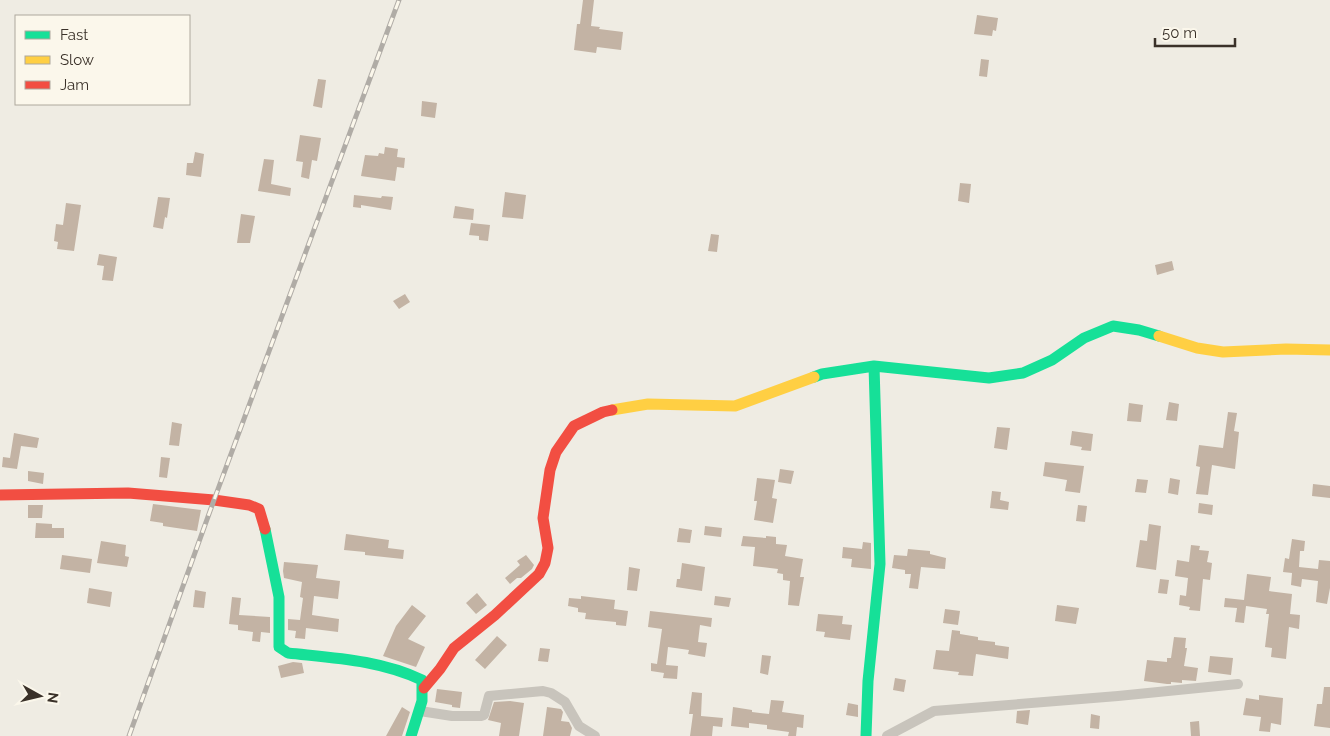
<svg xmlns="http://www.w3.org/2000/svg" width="1330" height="736" font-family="Raleway,sans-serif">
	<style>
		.building { fill: #c3b3a4 }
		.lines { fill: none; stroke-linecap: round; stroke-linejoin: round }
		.street { stroke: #c8c4bc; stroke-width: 10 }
		.fast { stroke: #16e098; stroke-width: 11 }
		.slow { stroke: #ffcf43; stroke-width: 11 }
		.jam { stroke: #f24e42; stroke-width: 11 }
		.rail-casing { stroke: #b0aca6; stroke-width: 5 }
		.rail { stroke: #fbf7eb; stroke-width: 3; stroke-dasharray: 9; stroke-linecap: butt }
	</style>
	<rect width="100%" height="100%" fill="#efece3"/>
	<path class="building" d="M583 0H594L591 26 600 27 599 29 623 32 621 50 597 47 596 53 574 50 577 24H580Z
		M977 15 998 18 996 31 993 30 992 36 974 34Z
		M981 59 989 60 987 77 979 76Z
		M318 79 326 80 322 108 313 106Z
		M422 101 437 103 435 118 421 116Z
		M300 135 321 138 317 161 312 160 309 179 301 177 303 162 296 161Z
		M385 147 398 149 397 157 405 158 404 168 397 167 395 181 361 176 365 155 378 156 379 153 384 154Z
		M195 152 204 154 201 177 186 175 187 163H193Z
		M264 159 274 160 271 184 291 188 290 196 258 191Z
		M960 183 971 184 969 203 958 201Z
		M505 192 526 195 523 219 502 217Z
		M354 195 381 198 382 196 393 197 391 210 361 205V208L353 207Z
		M158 197 170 198 167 218 165 217 163 229 153 227Z
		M66 203 81 205 74 251 57 249 58 242 54 241 56 224 63 225Z
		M455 206 474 209 473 220 453 218Z
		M241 214 255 216 250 243H237Z
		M471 223 490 225 488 241 479 240V236L469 235Z
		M711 234 719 235 717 252 708 251Z
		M99 254 117 257 113 281 102 280 104 266 97 265Z
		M1172 261 1174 270 1157 275 1155 265Z
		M405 294 410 302 399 309 393 301Z
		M1169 402 1179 404 1177 421 1166 420Z
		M1129 403 1143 405 1141 422 1127 421Z
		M1228 412 1237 413 1234 431 1239 432 1235 469 1212 465 1208 495 1196 494 1200 467 1196 466 1199 445 1223 448Z
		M172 422 182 424 179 446 169 445Z
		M997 427 1010 428 1007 450 994 448Z
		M1072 431 1093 434 1091 451 1081 450 1082 447 1070 445Z
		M14 433 39 438 37 448 21 446 17 469 2 467 3 457 10 458Z
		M161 457 170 458 167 478 159 477Z
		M1045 462 1084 466 1080 493 1065 491 1067 480 1043 476Z
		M780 469 794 471 791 484 778 482Z
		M28 471 44 473 43 484 28 481Z
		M757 478 775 480 772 498 777 499 773 523 754 520 757 501H754Z
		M1170 478 1180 480 1178 495 1168 493Z
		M1137 479 1148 480 1146 493 1135 492Z
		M1313 484 1330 486V498L1312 496Z
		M992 491 1001 492 1000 500 1009 502 1008 510 990 508Z
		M1199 503 1213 505 1212 515 1198 513Z
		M153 504 201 510 197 531 163 526V523L150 521Z
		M28 505H43L42 518H28Z
		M1078 505 1087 506 1085 522 1076 521Z
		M36 523 52 524V528H64V538H35Z
		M1149 524 1161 526 1156 570 1136 567 1140 540 1147 541Z
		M705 526 722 528 721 537 704 535Z
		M679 528 692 530 690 543 677 542Z
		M346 534 389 540 388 548 404 550 403 559 365 555V552L344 550Z
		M743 536 766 538V536L776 537V544L787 545 785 556 803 559 800 577H804L799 606 788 605 790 581 783 580V574L777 573 778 569 753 566 755 547 741 546Z
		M1292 539 1305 541 1304 551H1300L1299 567 1318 569 1319 560 1330 561V588L1327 604 1316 602 1318 581 1302 579 1301 587 1291 585 1292 573 1283 572 1285 558 1289 559Z
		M101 541 126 545 125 556 129 557 127 567 97 563Z
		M863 542 871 543V569L851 567 852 559 842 558 843 547 862 549Z
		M1191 545 1200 546 1199 550 1209 551 1207 562 1212 563 1210 580 1203 579 1200 611 1189 610 1190 607 1179 605 1180 595 1186 596 1188 578 1175 576 1177 560 1189 562Z
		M908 549 930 551V554L946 558 945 569 921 567 918 589 909 588 911 574H905V570L892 568 894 555 907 556Z
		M62 555 92 559 90 573 60 569Z
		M526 555 534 565 532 569 521 578H517L510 584 505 578 520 565 517 561Z
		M284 562 318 565 316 578 340 581 338 599 314 596 312 615 339 619 338 632 306 628 305 639 295 638 296 631 288 630V619L300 620 303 598 300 597 302 582 284 578 283 571Z
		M682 563 705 567 702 591 676 587 677 579H680Z
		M629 567 640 569 637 591 627 590Z
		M1247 574 1271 577 1269 591 1292 594 1290 614 1300 615 1299 629 1289 627 1286 659 1271 657 1272 648 1265 647 1269 614H1266L1267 609 1246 606 1244 623 1235 622 1237 608 1224 607 1225 598 1244 600Z
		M1160 579 1169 580 1167 594 1158 593Z
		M89 588 112 592 110 607 87 603Z
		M195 590 206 592 204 608 193 607Z
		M477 593 487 605 476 614 466 603Z
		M581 596 615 600 614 609 628 611 626 626 616 625V622L585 619 586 613 578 612V608L568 606 569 598 581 599Z
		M715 596 731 598 729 607 714 605Z
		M232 597 241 598 239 615 270 617V633L261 632 260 642 252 641 253 632 238 630V625L229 624Z
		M412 605 426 616 408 639 425 647 416 667 383 656 396 626Z
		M1057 605 1079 608 1076 624 1055 621Z
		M945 609 960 611 958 625 943 623Z
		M650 611 712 618 711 627 700 625 698 642 707 643 705 657 688 654 689 650 668 647 666 665 678 666 677 679 663 678 664 673 651 671V663L657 664 662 629 648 627Z
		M818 614 843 616 842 624 852 625 850 640 824 637 825 632 816 631Z
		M952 630 960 631V634L978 637V640L995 642V645L1009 647 1008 659 976 654 973 676 958 675 959 672 933 669 936 650 949 651Z
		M497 636 507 645 485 669 475 660Z
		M1174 637 1186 638 1185 648H1187L1184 666 1198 668 1196 681 1182 680V683L1171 682V684H1167L1144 681 1147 660 1167 662V658H1171Z
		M540 648 550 649 548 662 538 661Z
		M762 655 771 656 768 675 760 673Z
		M1210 656 1233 658 1231 675 1208 672Z
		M293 662 302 663 304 673 281 678 278 666Z
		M895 678 906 680 904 692 893 690Z
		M1324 687H1330V728L1314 726 1317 704H1322Z
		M437 689 462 692 460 708 452 707V705L435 702Z
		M692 692 702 693 701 716 723 718 722 727 713 726 712 736H690L693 714H689Z
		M1259 695 1283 698 1281 725 1271 723 1270 732 1259 731 1261 717 1243 715 1246 698 1259 700Z
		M771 700 784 701 782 712 804 715 803 728 797 727 796 736H788L789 732 767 729V725L749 723V728L731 726 733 707 752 710V712L769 714Z
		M510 701 524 703 519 736H499L501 723 488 720 494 702Z
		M848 703 858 705V717L846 715Z
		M402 707 410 712 402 736H386Z
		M547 707 561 709 563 712 561 721 569 722 572 728 570 736H543Z
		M1030 710 1028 725 1016 723 1017 711Z
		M1091 714 1100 716 1099 729 1090 728Z
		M1199 721 1200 736H1191L1190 722Z"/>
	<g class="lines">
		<path class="street" d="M420 711 452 716H481L484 715 489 696 543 691 551 693 565 702 579 726 595 736
			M887 736 934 711 1118 696 1238 684"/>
		<path class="fast" d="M814 377 822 374 874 366 989 378 1023 373 1052 360 1084 338 1113 326 1139 330 1159 336
			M265 529 279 597V647L288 653C334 658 380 660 422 680V701L411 736
			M866 736 868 681 880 564 874 366"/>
		<path class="slow" d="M1159 336 1197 348 1223 352 1286 349 1330 350
			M612 410 648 404 735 406 814 377"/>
		<path class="jam" d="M0 495 128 493 214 500 249 505 259 509 265 529
			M424 688 440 669 454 648 495 615 539 574 545 563 548 548 543 518 550 470 556 452 574 426 603 412 612 410"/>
		<defs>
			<path id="rail" d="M129 736 214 500 399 0"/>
		</defs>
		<use href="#rail" class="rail-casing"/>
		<use href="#rail" class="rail"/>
	</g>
	<rect x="15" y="15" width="175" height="90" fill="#fbf7eb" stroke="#aea89d"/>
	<rect x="25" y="31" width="25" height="8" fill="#16e098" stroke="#aea89d"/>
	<text x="60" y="40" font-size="15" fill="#3a3129">Fast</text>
	<rect x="25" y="56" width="25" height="8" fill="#ffcf43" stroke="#aea89d"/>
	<text x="60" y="65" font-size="15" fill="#3a3129">Slow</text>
	<rect x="25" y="81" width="25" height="8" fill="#f24e42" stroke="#aea89d"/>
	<text x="60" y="90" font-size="15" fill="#3a3129">Jam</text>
	<g transform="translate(40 696) rotate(98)" stroke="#fbf7eb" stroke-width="4" paint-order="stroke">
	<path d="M0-4L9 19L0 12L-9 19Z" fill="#3a3129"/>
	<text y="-8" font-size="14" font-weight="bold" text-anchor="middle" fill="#3a3129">N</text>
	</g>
	<path d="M1155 38v8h80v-8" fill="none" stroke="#3a3129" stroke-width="2.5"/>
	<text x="1162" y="38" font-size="15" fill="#3a3129" stroke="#fbf7eb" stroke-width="4" paint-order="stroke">50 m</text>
</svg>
